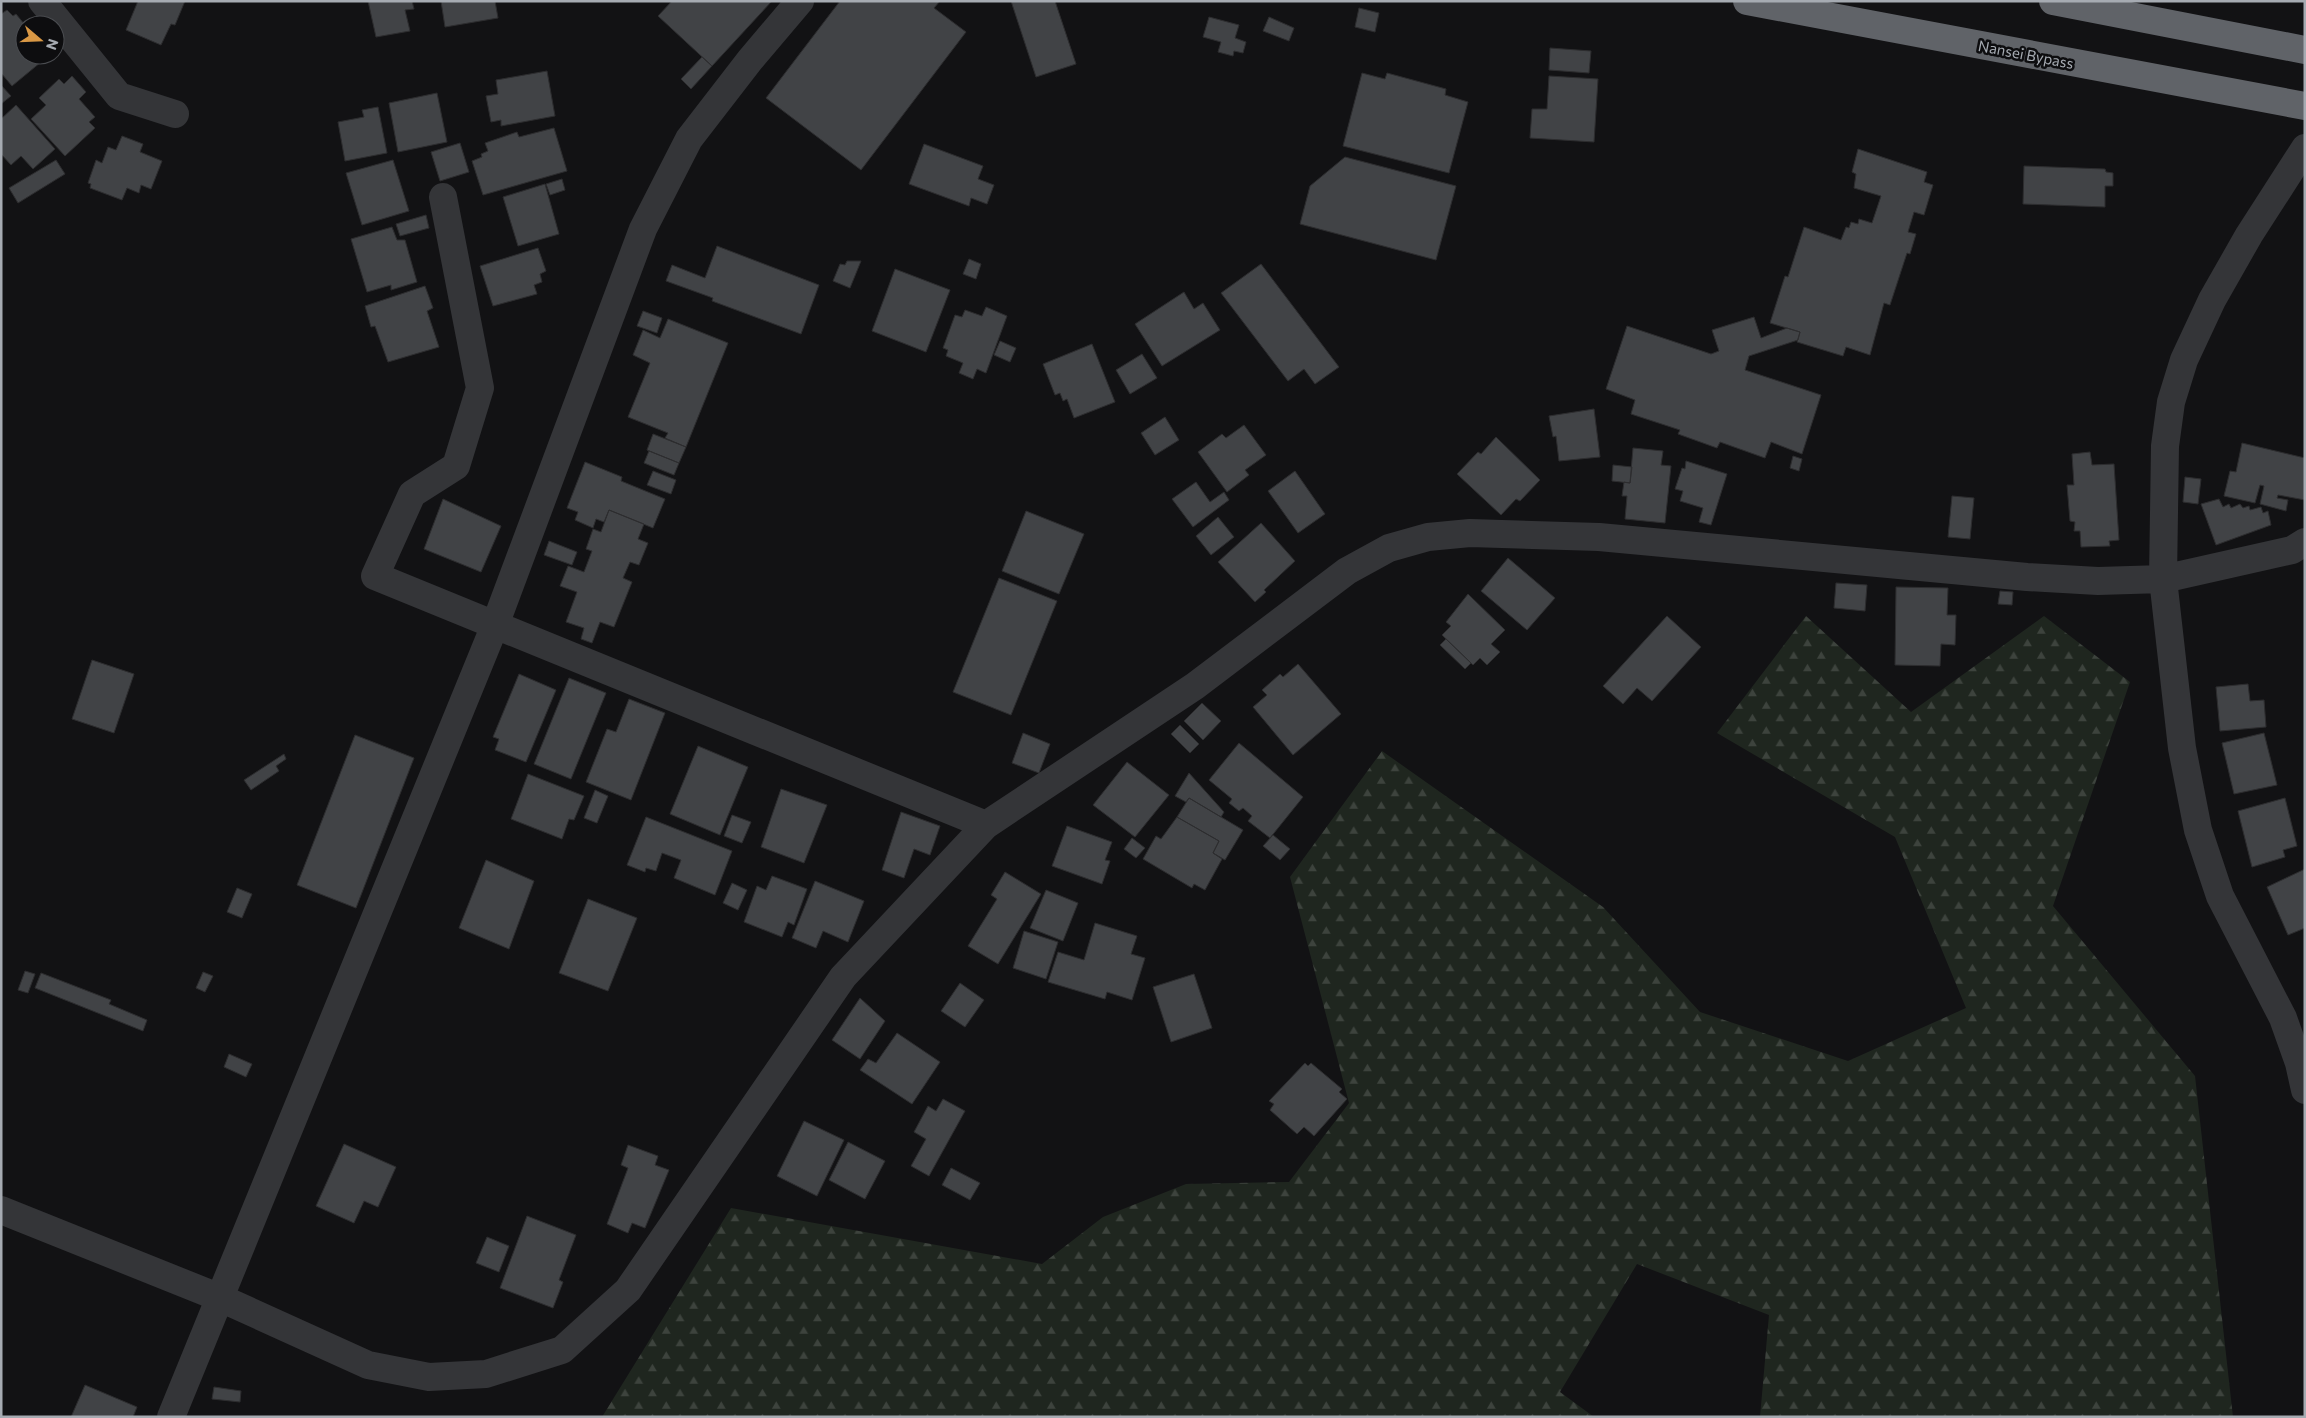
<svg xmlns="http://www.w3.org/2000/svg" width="2306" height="1418" font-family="Commissioner,sans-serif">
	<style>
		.forest { fill: url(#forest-firs) }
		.building { fill: #414346; stroke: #2d2d2f }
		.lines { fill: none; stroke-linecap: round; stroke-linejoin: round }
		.minor { stroke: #343538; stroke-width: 28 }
		.highway { stroke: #606368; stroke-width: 28 }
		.labels { text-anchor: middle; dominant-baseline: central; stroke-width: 5; stroke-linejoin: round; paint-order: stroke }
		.street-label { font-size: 15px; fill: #a6abb2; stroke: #0d0d0f }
	</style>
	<defs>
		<pattern id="forest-firs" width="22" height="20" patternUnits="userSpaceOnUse" patternTransform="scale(1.25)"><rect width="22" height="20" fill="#1f261f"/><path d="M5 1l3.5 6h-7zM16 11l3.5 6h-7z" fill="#3d433d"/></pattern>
	</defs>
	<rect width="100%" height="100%" fill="#121214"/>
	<path class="forest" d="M1806 616 1911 712 2044 616 2130 682 2053 906 2195 1076 2233 1417H1760L1769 1315 1637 1264 1560 1392 1594 1417H602L731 1208 1042 1264 1103 1217 1186 1184 1289 1182 1349 1103 1290 877 1382 751 1603 907 1700 1012 1848 1061 1966 1008 1895 837 1717 733Z"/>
	<path class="building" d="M138 1H185L175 25 171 24 161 45 126 30Z
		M368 1H412L414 9 405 10 410 31 376 37Z
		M441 1H495L498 18 445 27Z
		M672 1H772L712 66 658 16Z
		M840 1H940L934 8 966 32 861 170 766 98Z
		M1011 1H1055L1076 64 1036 77Z
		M1359 8 1379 13 1375 32 1355 27Z
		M7 10 13 16 16 14 25 25V55H36L41 62 12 86 1 73V14Z
		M1209 17 1239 25 1235 38 1246 42 1243 53 1234 51 1233 56 1218 52 1221 42 1203 37Z
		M1269 17 1294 28 1289 41 1263 31Z
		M1550 48 1591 51 1589 73 1549 70Z
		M702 57 712 66 691 89 681 79Z
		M547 71 555 116 501 126V120L491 122 486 96 498 94 496 80Z
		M1362 73 1385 79 1387 73 1446 89 1445 95 1468 102 1449 173 1343 146Z
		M72 76 86 92 79 99 95 117 89 122 95 128 65 156 31 119 46 105 39 98 59 79 64 84Z
		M1549 76 1598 79 1594 142 1530 138 1532 109H1547Z
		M1 85 11 96 1 104Z
		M437 93 447 142 398 152 389 103Z
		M16 105 55 149 33 169 21 156 11 165 1 154V119Z
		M378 107 387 153 345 161 338 122 364 117 362 110Z
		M554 128 567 171 483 195 472 161 482 157 481 154 488 151 485 143 517 132 519 137Z
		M122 136 143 144 140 152 162 161 151 189 141 185 139 193 127 188 122 200 90 188 91 184 88 183 96 160 102 163 108 147 116 150Z
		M460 143 469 172 440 181 431 152Z
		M924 144 983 166 978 179 994 185 987 204 971 198 969 206 909 184Z
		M1858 149 1927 172 1924 182 1933 185 1924 215 1914 212 1908 232 1916 234 1910 254 1907 253 1890 305 1884 303 1870 355 1846 347 1843 356 1797 342 1800 332 1770 323 1785 276 1788 277 1804 227 1841 240 1846 227 1849 228 1851 222 1858 224 1859 219 1872 223 1881 196 1854 188 1856 174 1852 172Z
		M1345 157 1456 186 1436 260 1300 224 1310 186Z
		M56 160 65 174 18 203 9 188Z
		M393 160 409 211 362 225 346 173Z
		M2024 166 2105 169 2106 172 2113 173V186H2105V207L2023 204Z
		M562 179 565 190 550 195 546 184Z
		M545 184 559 234 518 246 503 197Z
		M426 215 429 228 400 236 396 224Z
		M392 227 397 240H405L417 282 391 290V285L367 292 351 239Z
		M717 246 819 285 801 334 712 301 713 298 666 281 672 265 705 278Z
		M538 248 546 271 540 274 542 282 534 285 537 294 493 306 480 266Z
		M969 259 981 264 976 279 963 274Z
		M847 261H861L850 288 833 281 840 264 845 265Z
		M1261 264 1339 367 1315 384 1304 369 1288 381 1221 293Z
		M895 269 950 290 926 352 872 331Z
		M425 286 433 308 427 311 439 347 388 362 375 326 371 327 365 306Z
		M1184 292 1194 309 1203 303 1220 330 1162 366 1135 324Z
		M986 307 1007 316 986 373 977 369 973 379 959 373 963 363 946 356 948 350 943 348 955 315 962 317 965 310 982 316Z
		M643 311 662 318 657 333 637 326Z
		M1754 317 1761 338 1787 328 1800 332 1798 340 1749 356 1745 370 1821 395 1802 454 1771 442 1765 458 1720 442 1717 448 1678 434 1680 430 1631 414 1635 400 1606 389 1627 326 1711 354 1719 351 1712 330Z
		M668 319 728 343 686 447 665 438 668 433 628 417 650 363 633 355 643 330 660 338Z
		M1000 341 1016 348 1010 362 994 355Z
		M1092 344 1115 402 1074 418 1067 399 1063 401 1060 393 1055 395 1043 364Z
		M1142 354 1157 378 1130 394 1116 370Z
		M1594 409 1600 457 1559 461 1556 436 1553 437 1549 416Z
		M1165 417 1179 440 1155 455 1141 433Z
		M1244 425 1266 455 1245 470 1249 475 1227 492 1198 452 1222 434 1226 438Z
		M653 434 686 447 679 463 647 450Z
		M1496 437 1540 480 1520 501 1516 499 1501 515 1457 474 1478 452 1481 454Z
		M2242 443 2305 458V500L2278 495 2277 498 2288 500 2286 511 2260 504 2264 486 2260 485 2255 503 2224 496 2230 471 2236 472Z
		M1633 448 1663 451 1661 465 1671 466 1665 523 1625 519 1627 496H1622L1624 482 1630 483Z
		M649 451 679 463 674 475 644 463Z
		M2090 452 2092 465 2114 464 2119 540 2109 541 2110 546 2081 547 2080 531H2074L2075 522 2070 521 2067 485H2074L2072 454Z
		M1793 456 1802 459 1799 471 1790 468Z
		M1686 461 1727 474 1711 525 1699 522 1703 508 1680 501 1683 491 1675 489 1682 468 1685 469Z
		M585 462 622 477 621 481 665 499 653 528 609 510 604 522 596 519 593 528 575 520 578 512 567 508Z
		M1613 465 1632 467 1630 483 1612 481Z
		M653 471 676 480 671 494 647 485Z
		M1295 471 1325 514 1298 533 1268 491Z
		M2185 477 2201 479 2198 504 2183 502Z
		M1196 482 1210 502 1224 492 1229 500 1193 527 1172 499Z
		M1952 496 1974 498 1970 539 1948 537Z
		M443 499 501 526 481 572 424 549Z
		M2219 499 2223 507 2229 504 2231 508 2240 504 2243 508 2249 506 2250 510 2261 507 2263 513 2268 511 2271 525 2216 545 2201 504Z
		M609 510 644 524 638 539 648 543 639 565 630 562 623 578 632 582 614 627 600 622 592 643 581 639 584 628 566 622 577 592 560 586 568 566 584 572 592 551 586 549 593 529 601 532Z
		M1026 511 1084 534 1059 594 1002 571Z
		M1218 517 1234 537 1211 555 1196 536Z
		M1261 523 1295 561 1264 590 1266 592 1255 602 1218 562Z
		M549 541 577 552 572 565 544 555Z
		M1508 558 1555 598 1527 630 1481 591Z
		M999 578 1057 601 1011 715 953 692Z
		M1836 583 1867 585 1865 611 1834 608Z
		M1896 587 1948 588 1947 615H1956L1955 645 1941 644 1940 666 1895 665Z
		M2000 591 2013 592 2012 605 1998 604Z
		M1468 594 1505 630 1491 644 1500 652 1487 665 1480 658 1473 665 1442 635 1451 626 1446 622Z
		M1667 616 1701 647 1652 701 1637 688 1623 704 1603 686Z
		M1446 639 1471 663 1465 669 1440 645Z
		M92 660 134 674 114 733 72 719Z
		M1298 664 1341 714 1293 755 1253 707 1267 695 1262 690 1280 674 1283 677Z
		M519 674 556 690 526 762 495 750 499 739 493 737Z
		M569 678 606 693 571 779 534 764Z
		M2248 684 2250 701 2264 700 2266 727 2220 731 2216 687Z
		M629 699 665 713 631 800 586 782 607 729 616 732Z
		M1202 703 1221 721 1203 740 1184 721Z
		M1180 725 1199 744 1190 753 1171 734Z
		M1023 733 1050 744 1039 773 1012 763Z
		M2264 733 2277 785 2234 794 2222 743Z
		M355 735 414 758 356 908 297 885Z
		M1239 743 1303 797 1270 838 1248 821 1252 816 1243 808 1239 811 1229 803 1232 799 1209 780Z
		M698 746 748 767 720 835 670 814Z
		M284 754 286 759 276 766 279 771 251 790 244 780Z
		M1127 762 1169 795 1135 837 1093 805Z
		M1189 773 1224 812 1221 817 1189 798 1186 802 1175 796Z
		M528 774 584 796 574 820 569 819 562 839 511 819Z
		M781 789 827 805 804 863 761 847Z
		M595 790 608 796 597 823 584 818Z
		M1189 798 1243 830 1225 860 1213 853 1219 841 1177 817Z
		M2285 798 2297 846 2283 850 2285 857 2252 867 2238 811Z
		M901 812 940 826 930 855 914 849 904 878 882 870Z
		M732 815 751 822 742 843 724 836Z
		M646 817 732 851 715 895 674 878 681 860 662 853 656 871 646 868 645 872 627 865Z
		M1177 817 1219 841 1213 853 1222 859 1205 890 1194 884 1192 888 1143 859 1156 836 1161 839Z
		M1067 826 1112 842 1105 860 1110 861 1102 884 1052 866Z
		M1273 835 1290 849 1280 860 1263 846Z
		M1132 838 1145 848 1136 858 1124 849Z
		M486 860 534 881 509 949 459 928Z
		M2305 869V928L2288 935 2267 887Z
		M1005 872 1041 894 998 964 968 946 997 899 991 895Z
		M772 876 807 889 794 925 788 922 782 937 744 922 757 886 766 890Z
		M815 881 864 901 848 942 823 931 816 948 792 938Z
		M732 883 747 890 738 910 723 903Z
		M237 888 252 894 242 918 227 912Z
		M1046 890 1078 903 1063 941 1030 928Z
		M588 899 637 918 608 991 559 973Z
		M1095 923 1137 936 1131 954 1145 958 1132 1000 1107 992 1105 999 1048 982 1058 952 1084 960Z
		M1024 931 1058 942 1046 979 1013 968Z
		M25 971 35 974 28 993 18 990Z
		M203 972 213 976 205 992 196 988Z
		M41 973 111 1000 109 1004 147 1020 143 1031 35 988Z
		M1194 974 1212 1028 1171 1042 1153 987Z
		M960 983 984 1000 965 1027 941 1011Z
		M860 998 885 1021 860 1059 832 1040Z
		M897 1033 940 1062 912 1104 860 1070 868 1059 876 1063Z
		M229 1054 252 1064 246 1077 224 1067Z
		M1305 1063 1308 1066 1311 1063 1342 1089 1339 1092 1347 1099 1314 1136 1304 1127 1297 1134 1270 1110 1274 1104 1269 1101Z
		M943 1099 965 1111 929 1176 911 1166 926 1139 914 1132 928 1106 936 1111Z
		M804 1121 844 1140 817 1196 777 1176Z
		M848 1142 885 1161 865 1199 829 1180Z
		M344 1144 396 1167 378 1207 364 1201 354 1223 316 1206Z
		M628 1145 658 1156 655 1165 669 1170 645 1228 632 1223 628 1233 607 1224 628 1168 621 1165Z
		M951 1168 980 1183 970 1200 942 1185Z
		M527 1216 576 1235 559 1280 563 1282 553 1308 500 1288Z
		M487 1237 509 1246 499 1272 476 1263Z
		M85 1385 137 1407 133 1417H71Z
		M214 1387 241 1391 240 1402 212 1399Z"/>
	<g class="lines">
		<path class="minor" d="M42 1 119 96 175 114
			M2305 148 2249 235 2212 300 2184 360 2171 402 2165 446 2163 579 2182 748 2198 830 2220 896 2283 1018 2299 1063 2305 1090
			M443 197 480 388 456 466 412 494 375 576 986 825
			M1 1210 218 1297 368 1365 429 1377 486 1374 562 1350 628 1290 843 977 986 825 1195 686 1347 571 1389 548 1428 537 1470 533 1599 537 2027 577 2098 581 2163 579 2292 550 2305 542
			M171 1417 495 625 643 229 689 139 750 60 800 1"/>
		<path class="highway" d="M1747 1 2305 106
			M2053 1 2305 50"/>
	</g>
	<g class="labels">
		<g class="street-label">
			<text transform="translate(2026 54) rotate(11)">Nansei Bypass</text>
		</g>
	</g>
	<rect width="2306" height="1418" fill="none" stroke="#a6abb2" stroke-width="5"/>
	<g transform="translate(40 40) rotate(109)"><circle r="24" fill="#0d0d0f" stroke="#4a4c50"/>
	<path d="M0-4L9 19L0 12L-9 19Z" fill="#d99845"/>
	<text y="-8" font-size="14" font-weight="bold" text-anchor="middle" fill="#a6abb2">N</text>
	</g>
</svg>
